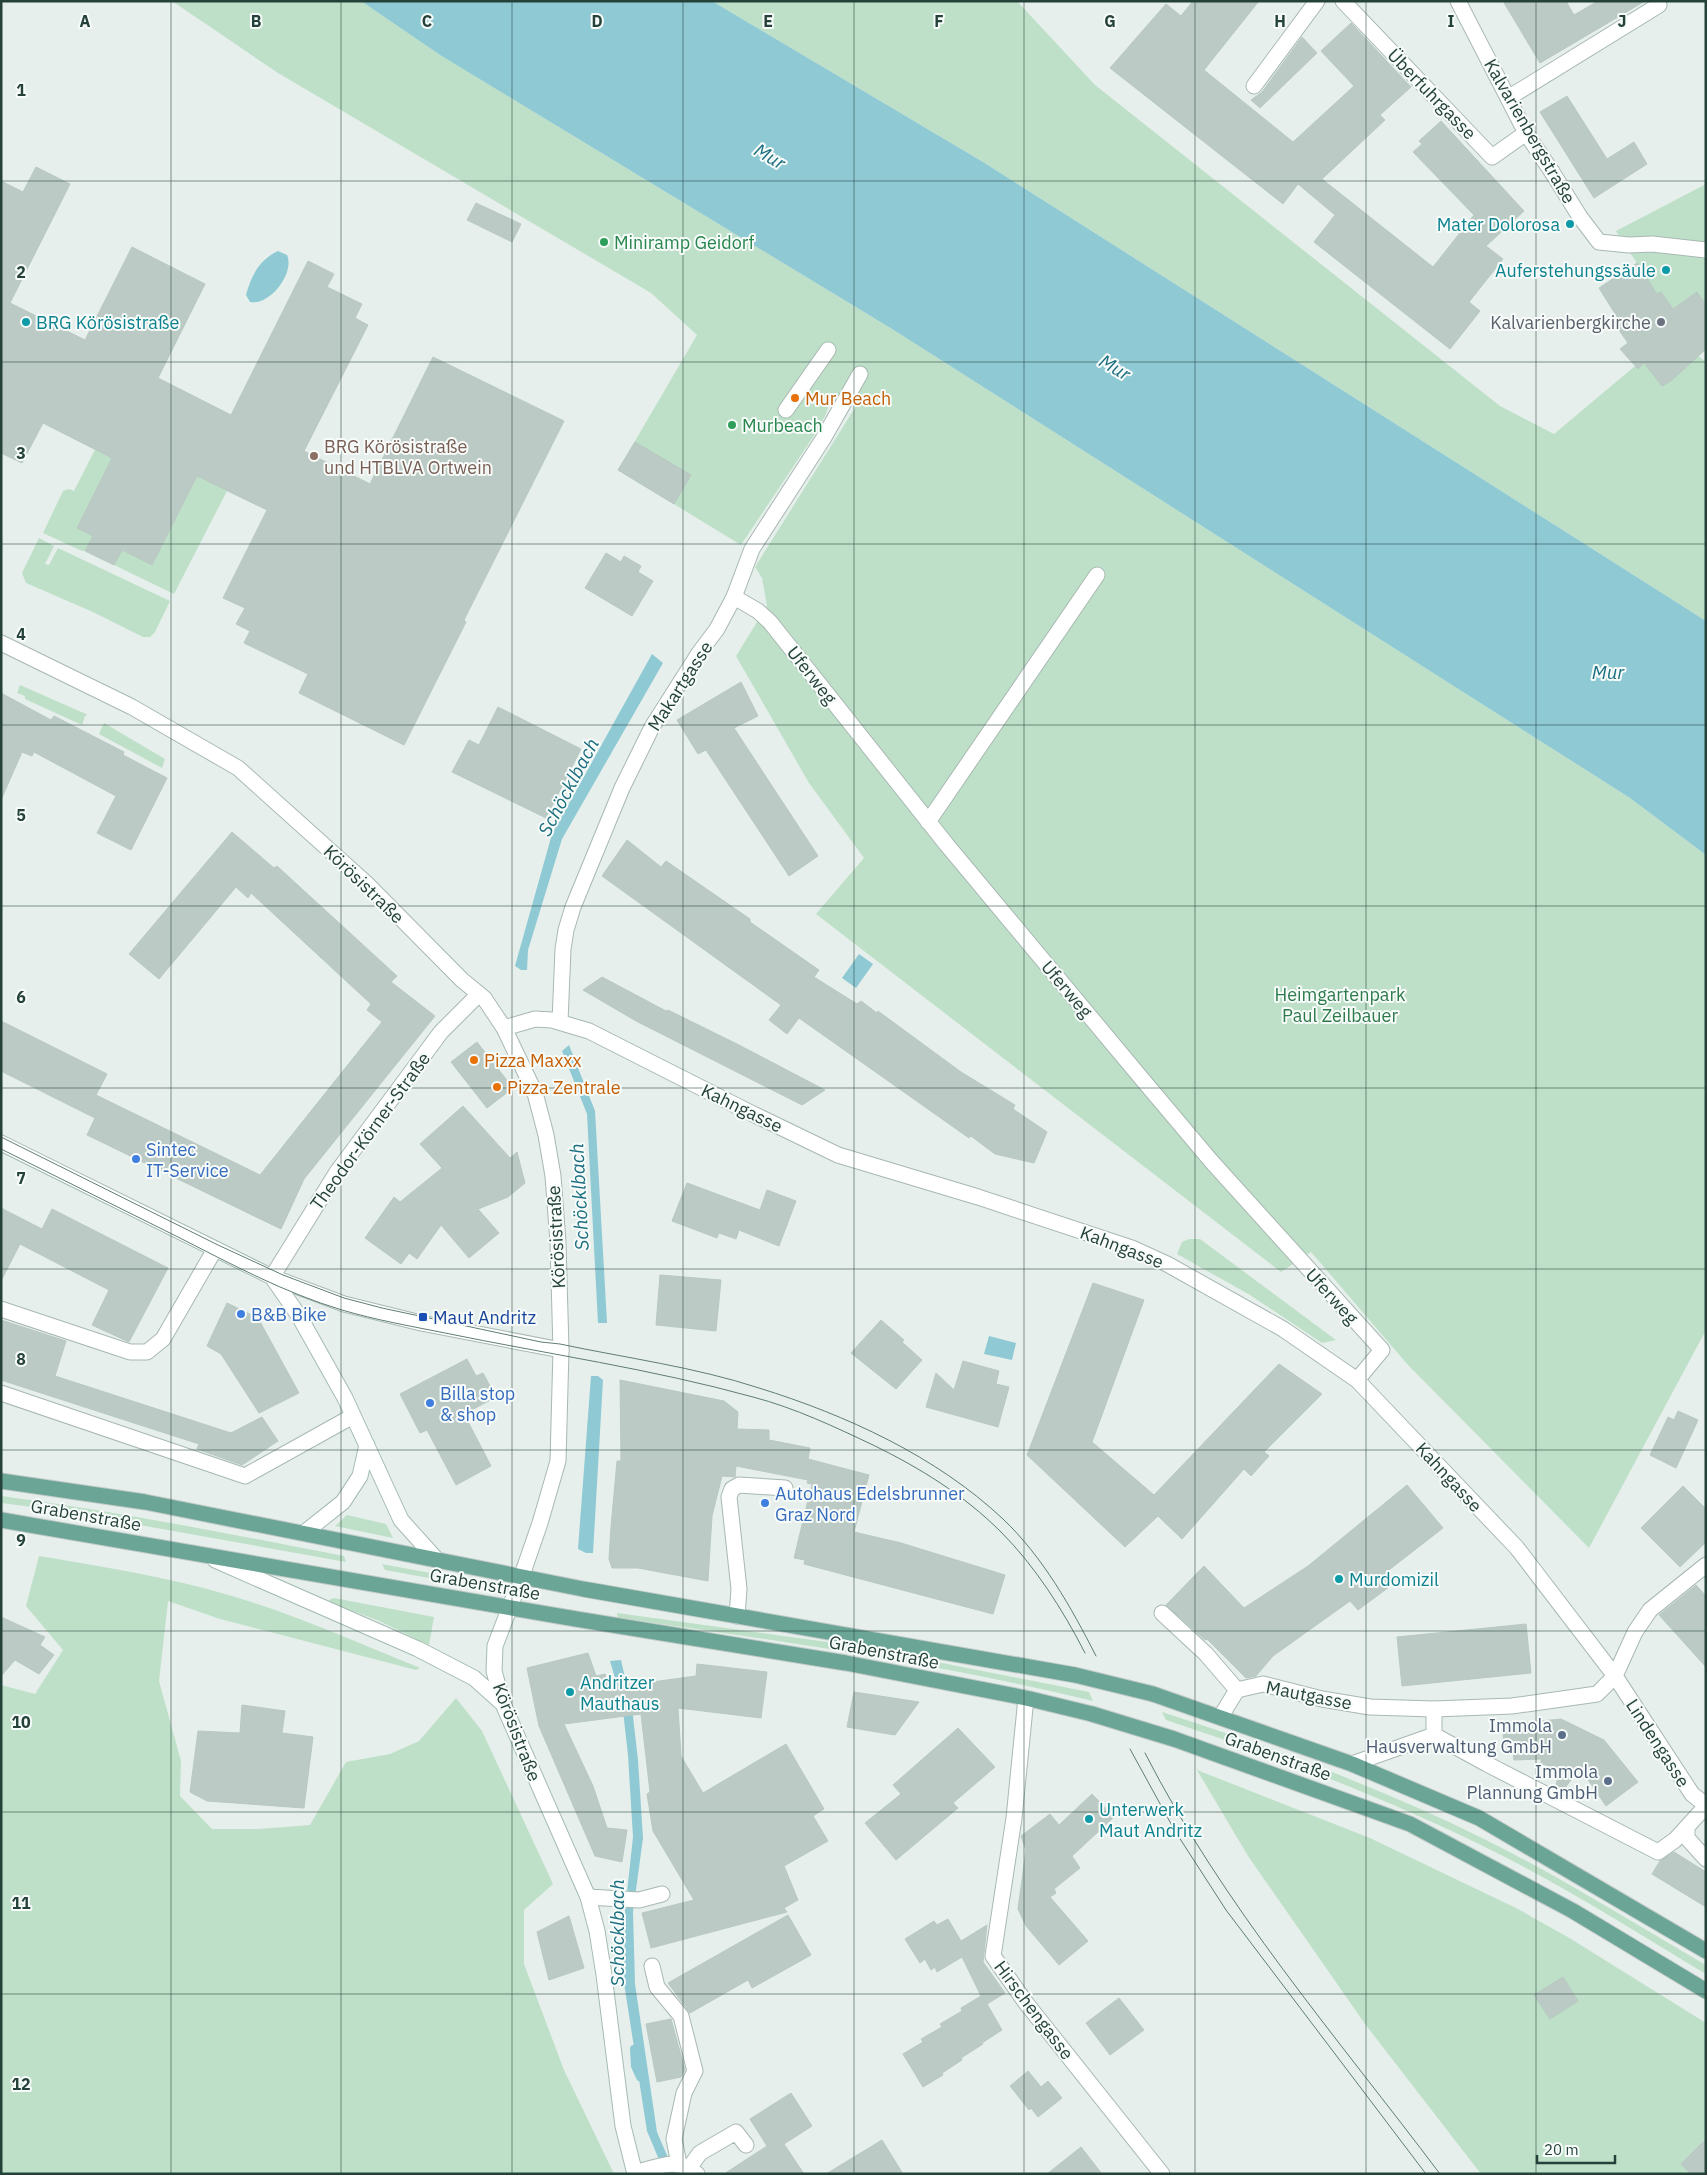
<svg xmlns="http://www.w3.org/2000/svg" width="1707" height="2175" font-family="'IBM Plex Sans',sans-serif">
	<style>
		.green { fill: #bfe0c8 }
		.water { fill: #8ec9d4 }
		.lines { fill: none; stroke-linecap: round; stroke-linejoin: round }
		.stream { stroke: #8ec9d4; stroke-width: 8 }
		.building { fill: #bbcac4; stroke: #b8c9c2 }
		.service-casing { stroke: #a8b8b2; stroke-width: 17 }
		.minor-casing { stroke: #a8b8b2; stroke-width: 17 }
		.tertiary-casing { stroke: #a8b8b2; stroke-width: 17 }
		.secondary-casing { stroke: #a4bbb3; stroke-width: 17 }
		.primary-casing { stroke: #c2cac8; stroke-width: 17 }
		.service { stroke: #fff; stroke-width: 15 }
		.minor { stroke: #fff; stroke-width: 15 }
		.tertiary { stroke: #fff; stroke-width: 15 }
		.secondary { stroke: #fff; stroke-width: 15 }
		.primary { stroke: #6aa596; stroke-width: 15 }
		.tram { stroke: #5f7d75; stroke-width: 1 }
		.primary-bridge-casing { stroke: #c2cac8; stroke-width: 17; stroke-linecap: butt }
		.primary-bridge { stroke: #6aa596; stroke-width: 15 }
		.grid { fill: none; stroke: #24423a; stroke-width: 1; stroke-opacity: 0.55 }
		.culture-dot { fill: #0f9aa8; stroke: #f7fbf9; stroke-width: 2 }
		.leisure-dot { fill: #2e9e5b; stroke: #f7fbf9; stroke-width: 2 }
		.worship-dot { fill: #6b7280; stroke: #f7fbf9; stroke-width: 2 }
		.food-dot { fill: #e8710a; stroke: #f7fbf9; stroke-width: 2 }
		.education-dot { fill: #8d6e63; stroke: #f7fbf9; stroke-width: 2 }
		.shop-dot { fill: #3f7fe0; stroke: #f7fbf9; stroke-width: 2 }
		.transit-dot { fill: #1a4fb4; stroke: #f7fbf9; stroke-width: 2 }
		.service-dot { fill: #5c6f8a; stroke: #f7fbf9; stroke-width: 2 }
		.labels { text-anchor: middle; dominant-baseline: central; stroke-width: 4; stroke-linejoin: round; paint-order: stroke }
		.street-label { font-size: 18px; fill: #24423a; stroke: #f7fbf9 }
		.culture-label { font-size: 18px; fill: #0d838f; stroke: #f7fbf9; text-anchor: start }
		.leisure-label { font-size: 18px; fill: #27864d; stroke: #f7fbf9; text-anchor: start }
		.worship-label { font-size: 18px; fill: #5b616d; stroke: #f7fbf9; text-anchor: end }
		.food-label { font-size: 18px; fill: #c56008; stroke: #f7fbf9; text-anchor: start }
		.education-label { font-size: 18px; fill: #785e54; stroke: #f7fbf9; text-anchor: start }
		.park-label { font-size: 18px; fill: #2d7a4b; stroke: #f7fbf9 }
		.shop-label { font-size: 18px; fill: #366cbe; stroke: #f7fbf9; text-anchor: start }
		.transit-label { font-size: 18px; fill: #164399; stroke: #f7fbf9; text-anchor: start }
		.service-label { font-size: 18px; fill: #4e5e75; stroke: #f7fbf9; text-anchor: end }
		.water-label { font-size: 19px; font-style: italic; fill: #1c6f80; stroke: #f7fbf9 }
		.grid-label { font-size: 16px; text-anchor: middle; font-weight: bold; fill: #24423a; stroke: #f7fbf9; stroke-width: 4; stroke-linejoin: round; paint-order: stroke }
	</style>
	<rect width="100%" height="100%" fill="#e6efeb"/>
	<path class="green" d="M172 1H361L440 55 892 329 1630 798 1706 855V1330L1589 1548 1408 1365 1311 1252 1281 1272 816 914 864 858 809 783 736 656 767 606 762 578 755 567 863 395 833 394 825 416 815 434 741 545 618 470 697 335 651 293 278 73Z
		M712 1H1017L1095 85 1500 406 1554 434 1635 366 1638 369 1644 363 1662 386 1671 381 1698 356 1706 362V621L983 162Z
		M1706 184V305L1697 292 1673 309 1657 294 1616 231Z
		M115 410 132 419 93 536 85 551H82L43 533 63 491 69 489 74 491Z
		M197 476 227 491 174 594 114 565 122 550 152 565Z
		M39 538 54 546 45 564 49 565 58 548 170 601 155 632 150 637H143L93 612 26 583 22 573Z
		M20 685 86 714 87 716H85L82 725 25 699V696L17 693Z
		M104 723 165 759 162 768 99 734Z
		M1189 1239H1200L1336 1340 1322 1343 1250 1295 1177 1254 1182 1242Z
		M1 1496C116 1511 230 1534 344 1556L346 1562 56 1510 1 1503Z
		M347 1515 386 1524 393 1538 335 1526Z
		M39 1556C104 1567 169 1577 232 1596 297 1615 358 1643 420 1668L416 1670 220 1619 168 1601 159 1681 181 1761 180 1796 212 1829H259L310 1825 346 1762 390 1754 419 1741 456 1698 482 1731 553 1884 524 1910V1964L564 2070 614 2174H1V1685L35 1694 63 1650 26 1606Z
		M382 1564 441 1575 440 1580 385 1570Z
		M334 1598 434 1617 429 1645 377 1620 331 1603 329 1600Z
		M617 1613 856 1646 1089 1692 1093 1701C936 1663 777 1640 618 1618Z
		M1162 1712C1273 1748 1382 1788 1486 1840 1561 1877 1633 1923 1706 1965V1974C1639 1934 1572 1891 1503 1856 1394 1801 1281 1758 1166 1720Z
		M1197 1770 1370 1838 1518 1909 1571 1939 1706 2023V2138L1682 2165 1691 2174H1481L1365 2024 1248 1856Z"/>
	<path class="water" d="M361 1H712L983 162 1706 621V855L1630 798 892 329 440 55Z
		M278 251 287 255C295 273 270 306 250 302L246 295C251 276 259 260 278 251Z
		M652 654 663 663 562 839 528 950 527 970H521L515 966 552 834Z
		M859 954 873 964 856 988 842 978Z
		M569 1045 595 1111 607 1323H598L587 1114 562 1051Z
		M989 1336 1016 1343 1012 1360 984 1354Z
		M591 1376H598L603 1380 593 1553H586L578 1549Z
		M621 1660 632 1708 638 1760 643 1838 633 1912 635 1984 657 2132 675 2174H665L647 2131 624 1983 625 1911 633 1837 628 1755 622 1702 610 1661Z"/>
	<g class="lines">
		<path class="stream" d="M634 2049 635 2066 640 2077"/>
	</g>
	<path class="building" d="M1193 1H1259L1204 70 1293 142 1354 86 1321 51 1351 23 1411 87 1380 115 1385 120 1322 179 1433 267 1474 215 1413 152 1422 144 1419 141 1441 121 1524 211 1486 246 1503 259 1469 302 1480 311 1450 349 1314 242 1335 215 1298 184 1283 204 1110 68 1166 4 1181 16Z
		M1503 1H1566L1574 15 1598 1H1645L1540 63Z
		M1302 37 1317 53 1260 108 1251 100 1262 92Z
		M1567 96 1607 159 1634 142 1647 164 1594 198 1540 112Z
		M36 167 70 184 10 303 85 340 132 247 205 284 158 378 231 415 308 261 334 274 327 287 362 304 355 318 368 325 304 451 370 484 433 357 564 421 464 620 466 622 404 745 299 693 308 674 244 643 250 631 236 624 245 608 223 598 267 510 197 476 152 565 122 550 114 565 85 551 93 536 77 528 112 458 43 423 22 463 1 453V181L23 192Z
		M476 203 521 224 512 242 467 220Z
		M1637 263 1657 294 1661 292 1673 309 1697 292 1706 305V349L1671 381 1662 386 1644 363 1638 369 1620 349 1628 343 1614 323 1619 320 1599 288Z
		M635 442 691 475 674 504 618 470Z
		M606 553 621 562 624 556 641 566 638 572 653 581 632 616 585 588Z
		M741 682 758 716 734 728 818 856 789 876 706 750 698 754 677 720Z
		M1 693 51 720 54 716 124 752 123 755 167 778 131 850 97 833 116 796 34 752 32 756 22 752 1 800Z
		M498 707 581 749 546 818 452 772 469 740 479 745Z
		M232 832 274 868 277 866 397 976 391 982 435 1016 304 1179 281 1229 87 1135 95 1118 1 1071V1021L107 1074 96 1095 260 1175 382 1022 367 1010 371 1004 251 893 248 898 236 887 159 979 129 954Z
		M627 840 661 867 666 861 750 919V922L819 970 814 977 857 1004 861 1001 877 1013 878 1011 961 1072 1015 1105 1013 1109 1047 1132 1034 1163 995 1154 971 1136 969 1138 799 1018 787 1034 769 1020 781 1005 602 876Z
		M602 977 666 1011 668 1010 737 1044 825 1090 802 1105 636 1021 583 990Z
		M477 1042 513 1088 487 1108 451 1062Z
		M463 1106 510 1158 517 1152 525 1183 508 1197 478 1209 499 1233 469 1258 441 1225 417 1259 409 1253 401 1264 365 1238 394 1197 400 1202 442 1168 420 1144Z
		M687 1183 760 1210 767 1190 796 1201 779 1246 739 1230 736 1239 719 1233 717 1238 672 1221Z
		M1 1208 42 1229 52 1209 168 1268 129 1342 92 1325 109 1290 20 1244 1 1281Z
		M660 1275 721 1280 716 1331 656 1325Z
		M1093 1283 1144 1300 1092 1442 1154 1495 1279 1364 1322 1394 1264 1452 1269 1456 1251 1476 1244 1469 1182 1539 1158 1516 1125 1547 1027 1455Z
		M227 1303 258 1318 299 1393 259 1413 221 1354 207 1346Z
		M1 1320 66 1341 55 1376 231 1433 262 1417 278 1441 242 1465 197 1449 199 1444 1 1380Z
		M881 1320 904 1340 902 1342 922 1360 896 1389 851 1353Z
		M467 1359 476 1376 483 1373 496 1397 464 1414 491 1466 456 1485 427 1430 420 1433 400 1394Z
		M963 1361 999 1371 996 1384 1009 1387 998 1427 926 1407 936 1373 954 1390Z
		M620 1380 724 1401 738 1412 737 1429 769 1430V1440L810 1448 808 1459 869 1475 854 1532 901 1543 1005 1575 993 1614 804 1564 805 1560 794 1558 812 1484 807 1483 808 1480 736 1466 735 1477 722 1476 712 1516 708 1581 638 1568H612L609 1559 611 1527 617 1461H621Z
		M1678 1411 1698 1420 1676 1468 1650 1455 1668 1417 1674 1420Z
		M1407 1485 1443 1528 1385 1573 1393 1584 1358 1610 1350 1601 1273 1656 1256 1676 1246 1678 1207 1639 1205 1640 1166 1605 1204 1566 1244 1608 1308 1566Z
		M1683 1486 1706 1509V1542L1680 1567 1641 1528Z
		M1696 1585 1706 1596V1667L1659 1615Z
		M1 1617 45 1637 40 1645 54 1655 39 1674 15 1660 1 1676Z
		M1526 1624 1531 1673 1402 1686 1397 1637Z
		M588 1653 596 1676 605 1674 608 1688 696 1676 697 1664 767 1672 761 1718 678 1708 681 1756 703 1793 786 1744 824 1809 813 1816 828 1841 784 1866 798 1900 784 1908 787 1912 651 1948 642 1913 694 1900 653 1831 647 1794 650 1792 641 1714 564 1724 593 1786 607 1828 627 1830 622 1862 595 1856 539 1726 527 1668Z
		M854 1692 919 1702 895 1735 847 1727Z
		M242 1705 285 1711 282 1733 313 1737 304 1808 207 1801 190 1792 198 1731 240 1733Z
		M1561 1719 1604 1740 1638 1782 1606 1806 1580 1768 1562 1792 1555 1789 1560 1768 1541 1764V1759L1514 1760 1513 1751 1504 1752 1503 1730 1511 1728 1510 1724Z
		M958 1728 995 1767 953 1803 958 1808 896 1860 865 1823 901 1794 893 1785Z
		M1092 1794 1114 1817 1072 1856 1080 1868 1054 1889 1056 1893 1050 1897 1088 1941 1059 1965 1026 1926 1018 1909 1026 1850 1021 1836 1050 1814 1059 1825Z
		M1674 1852 1706 1872V1907L1652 1874 1660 1861Z
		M788 1915 811 1955 752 1988 748 1980 690 2013 668 1983Z
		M569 1916 584 1968 549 1980 537 1932Z
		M948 1919 961 1941 987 1925 983 1962 1005 1993 987 2004 1002 2030 982 2043 983 2044 961 2058 962 2060 942 2073 943 2075 923 2087 903 2054 923 2042 921 2039 942 2027 940 2024 962 2011 961 2008 981 1996 962 1957 937 1972 935 1967 931 1970 925 1959 920 1963 905 1939 934 1921 937 1925Z
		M1563 1977 1578 2001 1550 2019 1534 1995Z
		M1119 1998 1144 2030 1110 2055 1086 2023Z
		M671 2019 685 2070 681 2077 657 2082 646 2024Z
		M1028 2071 1041 2087 1048 2081 1062 2098 1038 2117 1031 2108 1029 2110 1010 2086Z
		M791 2093 812 2126 784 2144 804 2174H724L767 2146 750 2119Z
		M1706 2139V2174H1691L1681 2164Z
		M882 2140 903 2174H826Z
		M1081 2147 1102 2174H1047Z"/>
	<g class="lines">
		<defs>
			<path id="service" d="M1254 86 1317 1
				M1508 98 1659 5
				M1552 172 1580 217 1599 242 1629 245 1652 244 1706 250
				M786 410 828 350
				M734 597 758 611 770 622 947 845 1142 1079 1212 1162 1382 1350 1357 1380
				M928 822 1097 575
				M479 994 441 1032 337 1172 272 1277 344 1304 421 1323 561 1350
				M1 1309 130 1352H147L163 1339 215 1249
				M1 1393 245 1476 353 1416
				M1162 1613 1206 1654 1237 1690
				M737 1616 739 1589 729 1497 732 1489 739 1485 785 1488
				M1434 1709V1735L1487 1764 1658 1852 1675 1840 1706 1806
				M1352 1764 1434 1735
				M1687 1828V1838L1706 1859
				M588 1897 639 1900 662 1894
				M652 1966 657 1987 681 2016 695 2071 684 2093 674 2139 679 2164
				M689 2168 700 2153 736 2132 746 2145"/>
			<path id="minor" d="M1343 1 1492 157 1526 133
				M1458 1 1526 133 1552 172
				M560 1022 563 949 566 930 573 907 622 788 652 727 699 653 717 629 734 597 752 549 823 439 860 374
				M504 1028 535 1019 552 1020 589 1031 747 1111 838 1155 978 1197 1132 1248 1167 1264 1283 1329 1357 1380 1517 1548 1615 1676 1692 1794 1706 1805
				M1026 1698 1014 1818 993 1956 1026 2003 1162 2174
				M1221 1716 1237 1690 1263 1684 1322 1699 1370 1707 1434 1709 1512 1706 1597 1694 1615 1676 1635 1632 1650 1610 1706 1565
				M635 2173C658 2167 676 2156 697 2174"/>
			<path id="tertiary" d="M1 643 132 707 238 768 366 883 462 980 484 998 504 1028 535 1093 546 1135 553 1176 558 1242 561 1350 558 1461 540 1523 521 1578"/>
			<path id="secondary" d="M1 1143 272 1277 299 1316 345 1398 401 1520 437 1560
				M304 1533 343 1502 360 1476 367 1445
				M215 1560 418 1649 474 1678 503 1704
				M521 1578 495 1646 494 1671 503 1704 588 1897 597 1931 604 1975 623 2126 635 2174"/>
			<path id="primary" d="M1 1481 145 1502 583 1589 1075 1675
				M1 1520 576 1619 846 1663 1026 1698 1092 1714
				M1153 1694 1352 1764 1479 1818 1706 1951
				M1174 1739 1410 1824 1573 1911 1706 1991"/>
		</defs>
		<use href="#service" class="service-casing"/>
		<use href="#minor" class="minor-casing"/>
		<use href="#tertiary" class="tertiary-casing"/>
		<use href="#secondary" class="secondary-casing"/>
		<use href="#primary" class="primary-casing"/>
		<use href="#service" class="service"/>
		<use href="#minor" class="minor"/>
		<use href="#tertiary" class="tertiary"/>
		<use href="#secondary" class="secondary"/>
		<use href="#primary" class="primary"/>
		<path class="tram" d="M1 1137 218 1245 283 1275 344 1298 382 1308 541 1342 560 1344C626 1358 695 1367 759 1388 846 1415 936 1456 1003 1519 1043 1557 1071 1607 1096 1656
			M1 1149C60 1178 119 1208 178 1237 231 1264 285 1293 342 1310 376 1320 410 1326 445 1333 547 1354 652 1369 753 1397 795 1408 835 1427 873 1445 920 1468 964 1495 1001 1532 1035 1566 1063 1610 1085 1653
			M1130 1749 1175 1831 1226 1910 1426 2174
			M1145 1753C1223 1906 1337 2037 1440 2174"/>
		<defs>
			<path id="primary-bridge" d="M1075 1675 1153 1694
				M1092 1714 1174 1739"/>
		</defs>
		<use href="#primary-bridge" class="primary-bridge-casing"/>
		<use href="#primary-bridge" class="primary-bridge"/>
	</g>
	<path class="grid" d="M171 1V2174M341 1V2174M512 1V2174M683 1V2174M854 1V2174M1024 1V2174M1195 1V2174M1366 1V2174M1536 1V2174M1 181H1706M1 362H1706M1 544H1706M1 725H1706M1 906H1706M1 1088H1706M1 1269H1706M1 1450H1706M1 1631H1706M1 1812H1706M1 1994H1706"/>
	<g class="culture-dot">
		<circle cx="1570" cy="224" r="5"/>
		<circle cx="1666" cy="270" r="5"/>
		<circle cx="26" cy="322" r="5"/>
		<circle cx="1339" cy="1579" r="5"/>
		<circle cx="570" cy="1692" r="5"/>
		<circle cx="1089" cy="1819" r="5"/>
	</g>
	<g class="leisure-dot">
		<circle cx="604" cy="242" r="5"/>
		<circle cx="732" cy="425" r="5"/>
	</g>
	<circle class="worship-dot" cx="1661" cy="322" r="5"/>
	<g class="food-dot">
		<circle cx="795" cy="398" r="5"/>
		<circle cx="474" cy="1060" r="5"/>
		<circle cx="497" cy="1087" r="5"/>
	</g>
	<circle class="education-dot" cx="314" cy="456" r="5"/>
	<g class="shop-dot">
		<circle cx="136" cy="1159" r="5"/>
		<circle cx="241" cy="1314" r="5"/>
		<circle cx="430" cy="1403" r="5"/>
		<circle cx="765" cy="1503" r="5"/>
	</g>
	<rect class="transit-dot" x="418" y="1312" width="10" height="10" rx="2.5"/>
	<g class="service-dot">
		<circle cx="1562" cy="1735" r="5"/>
		<circle cx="1608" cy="1781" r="5"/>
	</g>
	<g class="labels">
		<g class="street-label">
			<text transform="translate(1432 94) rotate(46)">Überfuhrgasse</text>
			<text transform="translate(1530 131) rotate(60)">Kalvarienbergstraße</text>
			<text transform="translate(812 675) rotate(52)">Uferweg</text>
			<text transform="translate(680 686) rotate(-57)">Makartgasse</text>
			<text transform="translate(364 884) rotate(44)">Körösistraße</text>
			<text transform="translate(1067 989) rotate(50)">Uferweg</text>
			<text transform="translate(742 1108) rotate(26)">Kahngasse</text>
			<text transform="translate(370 1131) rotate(-54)">Theodor-Körner-Straße</text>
			<text transform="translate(556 1237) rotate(-93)">Körösistraße</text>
			<text transform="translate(1122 1247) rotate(21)">Kahngasse</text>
			<text transform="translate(1332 1296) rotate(48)">Uferweg</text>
			<text transform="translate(1449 1477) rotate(47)">Kahngasse</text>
			<text transform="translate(86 1515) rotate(10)">Grabenstraße</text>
			<text transform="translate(485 1584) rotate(10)">Grabenstraße</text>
			<text transform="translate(884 1652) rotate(11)">Grabenstraße</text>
			<text transform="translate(1309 1695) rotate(11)">Mautgasse</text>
			<text transform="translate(517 1732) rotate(69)">Körösistraße</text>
			<text transform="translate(1658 1743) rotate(57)">Lindengasse</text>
			<text transform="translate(1278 1756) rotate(20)">Grabenstraße</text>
			<text transform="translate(1034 2010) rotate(53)">Hirschengasse</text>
		</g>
		<g class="culture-label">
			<text x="1560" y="224" text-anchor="end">Mater Dolorosa</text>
			<text x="1656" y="270" text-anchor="end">Auferstehungssäule</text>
			<text x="36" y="322">BRG Körösistraße</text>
			<text x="1349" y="1579">Murdomizil</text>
			<text x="580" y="1682">Andritzer<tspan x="580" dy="21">Mauthaus</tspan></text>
			<text x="1099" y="1809">Unterwerk<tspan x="1099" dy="21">Maut Andritz</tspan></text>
		</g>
		<g class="leisure-label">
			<text x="614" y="242">Miniramp Geidorf</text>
			<text x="742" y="425">Murbeach</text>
		</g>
		<g class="worship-label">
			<text x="1651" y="322">Kalvarienbergkirche</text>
		</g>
		<g class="food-label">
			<text x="805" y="398">Mur Beach</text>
			<text x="484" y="1060">Pizza Maxxx</text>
			<text x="507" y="1087">Pizza Zentrale</text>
		</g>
		<g class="education-label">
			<text x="324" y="446">BRG Körösistraße<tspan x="324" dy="21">und HTBLVA Ortwein</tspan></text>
		</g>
		<g class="park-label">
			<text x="1340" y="994">Heimgartenpark<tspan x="1340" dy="21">Paul Zeilbauer</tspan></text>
		</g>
		<g class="shop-label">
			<text x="146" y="1149">Sintec<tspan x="146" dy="21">IT-Service</tspan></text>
			<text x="251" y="1314">B&amp;B Bike</text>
			<text x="440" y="1393">Billa stop<tspan x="440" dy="21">&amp; shop</tspan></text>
			<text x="775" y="1493">Autohaus Edelsbrunner<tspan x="775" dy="21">Graz Nord</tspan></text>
		</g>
		<g class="transit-label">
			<text x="433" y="1317">Maut Andritz</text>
		</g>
		<g class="service-label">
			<text x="1552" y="1725">Immola<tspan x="1552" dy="21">Hausverwaltung GmbH</tspan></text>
			<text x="1598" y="1771">Immola<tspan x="1598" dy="21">Plannung GmbH</tspan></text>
		</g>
		<g class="water-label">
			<text transform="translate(770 156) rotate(31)">Mur</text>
			<text transform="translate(1115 367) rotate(31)">Mur</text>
			<text x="1608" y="672">Mur</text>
			<text transform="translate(568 787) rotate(-62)">Schöcklbach</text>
			<text transform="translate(579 1197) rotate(-93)">Schöcklbach</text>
			<text transform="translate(617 1933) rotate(-90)">Schöcklbach</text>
		</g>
	</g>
	<g class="grid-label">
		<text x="85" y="27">A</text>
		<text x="256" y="27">B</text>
		<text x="427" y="27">C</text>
		<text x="597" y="27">D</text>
		<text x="768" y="27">E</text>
		<text x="939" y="27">F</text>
		<text x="1110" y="27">G</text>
		<text x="1280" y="27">H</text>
		<text x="1451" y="27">I</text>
		<text x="1622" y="27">J</text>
		<text x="21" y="96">1</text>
		<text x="21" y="278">2</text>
		<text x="21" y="459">3</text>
		<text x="21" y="640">4</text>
		<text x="21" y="821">5</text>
		<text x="21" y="1003">6</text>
		<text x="21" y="1184">7</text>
		<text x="21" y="1365">8</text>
		<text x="21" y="1546">9</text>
		<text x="21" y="1728">10</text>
		<text x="21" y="1909">11</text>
		<text x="21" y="2090">12</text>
	</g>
	<rect width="1707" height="2175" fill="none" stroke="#24423a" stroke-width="5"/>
	<path d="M1537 2155v8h78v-8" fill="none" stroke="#24423a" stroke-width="2.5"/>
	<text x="1544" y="2155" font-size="15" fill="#24423a" stroke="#f7fbf9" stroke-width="4" paint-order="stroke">20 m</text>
</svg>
